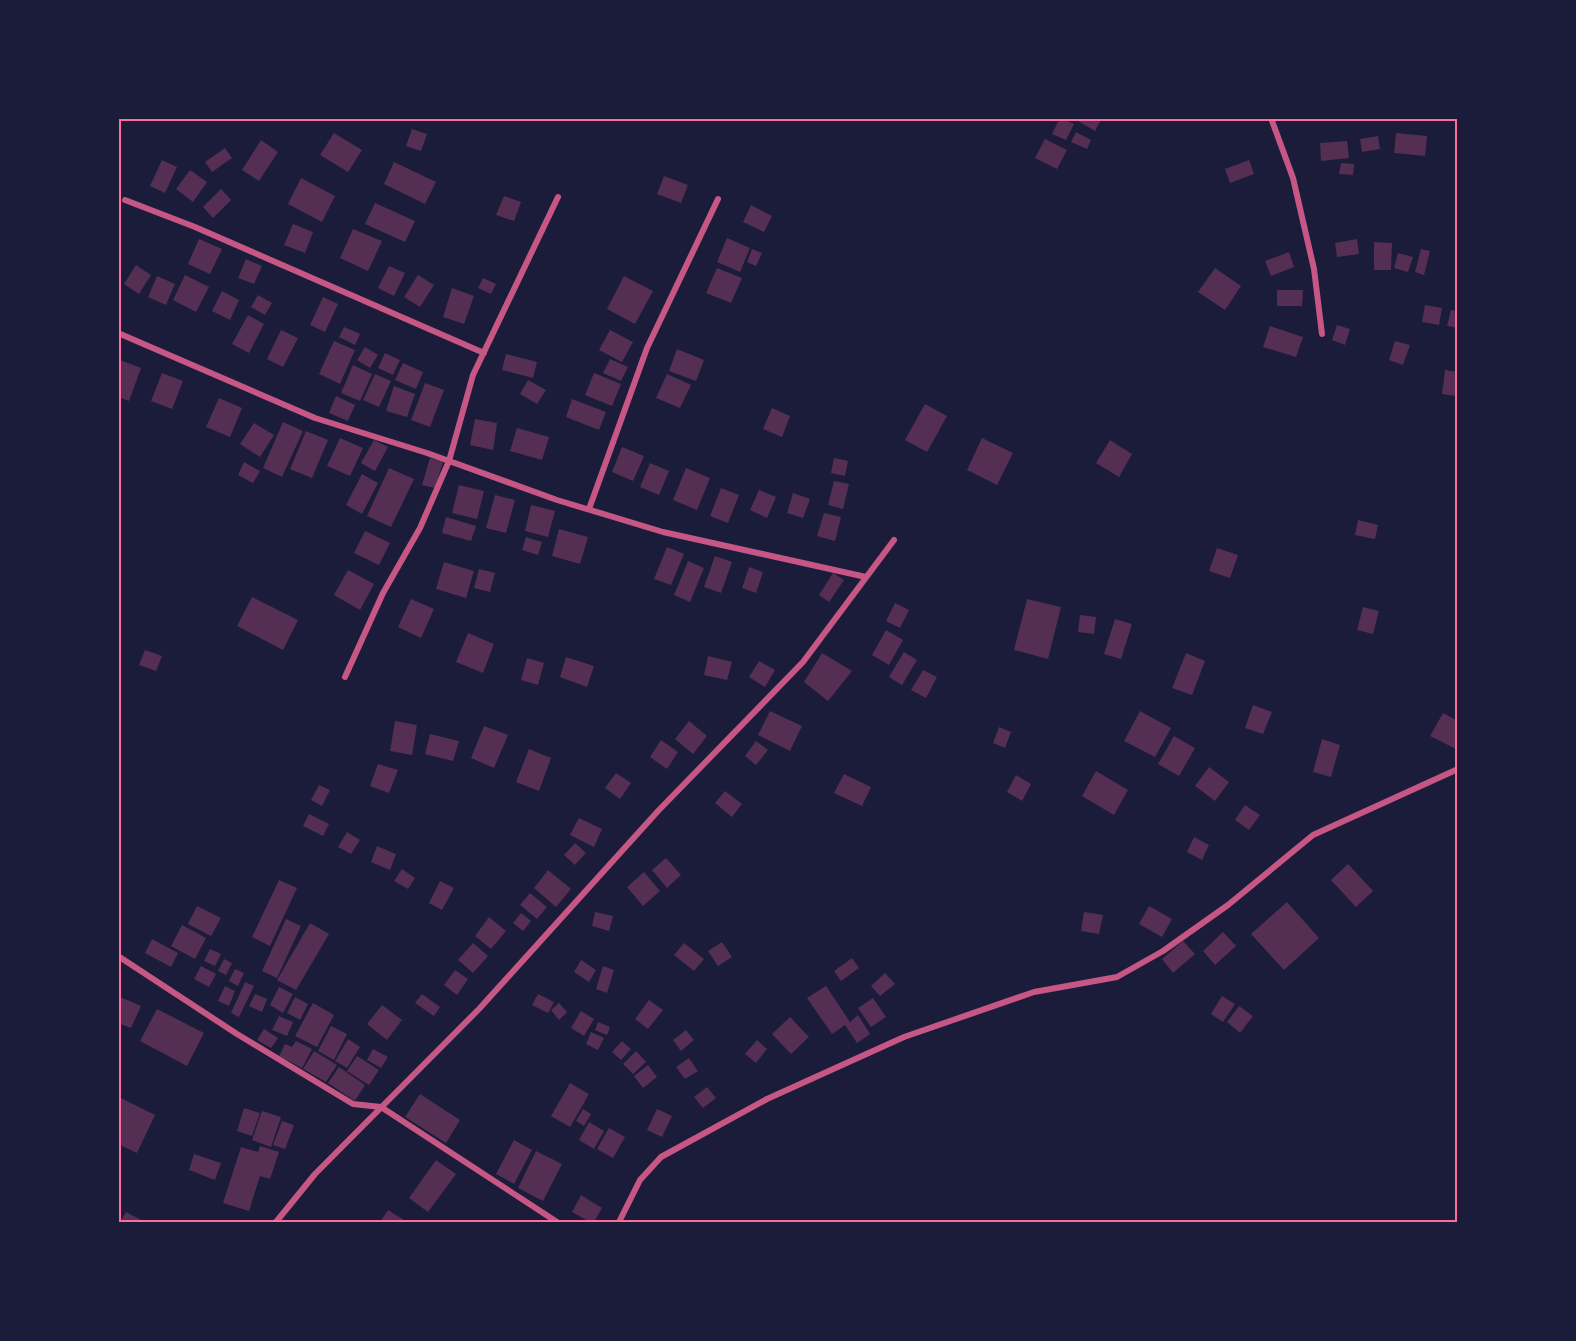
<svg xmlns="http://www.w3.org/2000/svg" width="1576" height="1341" font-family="'Libre Baskerville',serif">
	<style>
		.building { fill: #542f53 }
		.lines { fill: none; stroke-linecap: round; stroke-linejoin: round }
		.minor { stroke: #c65784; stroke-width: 6 }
		.neatline { fill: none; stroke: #ff6b9d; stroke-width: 2 }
	</style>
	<rect width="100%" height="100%" fill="#1b1b3a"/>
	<path class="building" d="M1060 118 1074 124 1066 140 1052 134Z
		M1073 118H1102L1095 131Z
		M412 129 427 134 421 151 406 146Z
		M1076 132 1091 140 1087 149 1071 142Z
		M334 133 362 150 348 172 320 155Z
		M1396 133 1427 136 1425 156 1394 153Z
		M1378 136 1380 149 1362 152 1360 139Z
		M1045 139 1067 150 1057 169 1035 158Z
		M261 140 278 152 259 181 242 170Z
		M1347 141 1349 158 1321 161 1320 143Z
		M225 148 232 158 212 172 205 162Z
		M162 160 177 167 165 193 150 186Z
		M1249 160 1254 174 1230 183 1225 169Z
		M394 162 436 182 425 204 384 184Z
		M1341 163 1354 164 1353 175 1339 174Z
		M190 170 207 182 193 202 176 189Z
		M664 176 688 185 681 203 657 194Z
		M301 178 335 196 322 222 288 204Z
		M221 189 231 200 213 218 203 207Z
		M504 196 521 202 514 221 496 215Z
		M375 203 415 221 405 242 365 224Z
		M751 205 772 216 764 232 743 222Z
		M293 224 313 232 305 253 284 245Z
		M353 229 382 241 368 271 340 258Z
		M727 238 750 248 740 272 717 262Z
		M199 239 222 249 210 274 188 264Z
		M1357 239 1359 254 1337 257 1335 243Z
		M1374 242 1392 243 1391 270H1374Z
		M752 249 762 253 756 266 747 262Z
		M1421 249 1430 251 1424 275 1415 272Z
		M1289 252 1294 267 1271 276 1265 261Z
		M1398 253 1413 257 1408 272 1394 268Z
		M246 259 262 266 254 284 238 278Z
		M136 265 151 275 139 294 124 284Z
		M389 266 405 273 394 296 378 288Z
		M717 268 742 278 731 303 706 293Z
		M1215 268 1241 286 1225 310 1198 292Z
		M185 275 209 287 196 312 173 300Z
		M418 275 434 285 420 307 404 297Z
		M157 276 175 284 166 305 148 297Z
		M624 276 653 291 635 324 607 309Z
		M483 278 496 284 491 294 478 288Z
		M452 288 474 296 464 324 443 317Z
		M1277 290H1303L1302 306H1277Z
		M222 291 239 300 230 320 212 311Z
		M258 295 272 303 265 315 251 307Z
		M323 297 338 304 325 332 310 325Z
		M1425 305 1442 308 1439 325 1422 322Z
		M1451 310 1458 311V328L1447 326Z
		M248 315 264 324 249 353 232 344Z
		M1337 325 1350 329 1345 345 1332 340Z
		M1270 326 1303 337 1296 357 1263 347Z
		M344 327 360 334 355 345 339 337Z
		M281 330 298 338 283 367 267 359Z
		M610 330 633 342 622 362 599 350Z
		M334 341 355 350 340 384 319 374Z
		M1395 341 1410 345 1403 365 1389 360Z
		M365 347 378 355 370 368 357 360Z
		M677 349 704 360 696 381 669 371Z
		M385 353 400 360 393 375 378 368Z
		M506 354 537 362 533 378 502 370Z
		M610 359 628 367 621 381 603 373Z
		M120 360 141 368 129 401 118 397Z
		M403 363 423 372 416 389 395 380Z
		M353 365 372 374 360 401 341 393Z
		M1445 370 1458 372 1456 396 1442 394Z
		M162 373 183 381 172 409 151 401Z
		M594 373 621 384 612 406 585 395Z
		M375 374 391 381 379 407 363 400Z
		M667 374 691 385 680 408 656 398Z
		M528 380 546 390 537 404 520 394Z
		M425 383 444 390 430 427 411 420Z
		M394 386 415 394 407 417 386 411Z
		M336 396 355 405 348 421 329 413Z
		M219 398 242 408 230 437 206 427Z
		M572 399 606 412 599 430 566 417Z
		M925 404 947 416 927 452 905 440Z
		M772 408 790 416 782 437 763 429Z
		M475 419 497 423 493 450 470 445Z
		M283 422 303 431 282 477 263 468Z
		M254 423 274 435 260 457 240 444Z
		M517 428 549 437 542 460 510 451Z
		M306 431 328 440 312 478 290 469Z
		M340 438 363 448 350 476 327 466Z
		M982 438 1013 453 997 485 967 470Z
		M374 440 388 447 375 471 361 463Z
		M1110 440 1132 454 1119 477 1096 463Z
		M622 447 644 456 633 481 612 472Z
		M430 458 443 462 435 488 422 485Z
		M834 458 848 461 845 476 831 473Z
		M244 462 260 471 253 483 238 475Z
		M650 463 669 471 659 495 640 487Z
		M389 468 414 479 391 527 367 516Z
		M686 468 710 478 697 510 673 500Z
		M362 474 378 483 362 514 346 505Z
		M834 481 849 484 843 509 828 505Z
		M459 485 484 491 477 519 452 513Z
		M721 488 739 495 728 523 710 516Z
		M759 490 776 497 767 518 750 510Z
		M793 493 810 499 803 518 787 513Z
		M495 495 515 500 506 533 486 528Z
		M531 505 555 511 548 537 525 531Z
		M824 513 841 517 835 541 817 536Z
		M446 517 476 526 471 541 442 533Z
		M1358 520 1378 525 1375 539 1355 535Z
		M559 529 588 537 580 564 552 556Z
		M365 531 390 543 379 565 354 553Z
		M526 537 542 542 538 555 522 550Z
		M667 547 684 554 671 585 654 579Z
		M1217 548 1238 555 1230 578 1209 571Z
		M715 556 732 562 721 593 704 587Z
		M688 561 704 568 690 602 674 595Z
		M444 562 474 571 466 598 436 589Z
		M749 567 763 572 756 593 742 588Z
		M479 569 495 573 490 592 474 588Z
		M348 570 374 584 360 610 334 595Z
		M833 573 844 580 829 602 819 595Z
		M252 597 298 620 283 650 237 626Z
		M411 599 434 609 421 638 398 627Z
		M1027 599 1061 607 1048 659 1014 650Z
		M895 603 909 610 900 628 886 621Z
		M1363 607 1379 611 1373 634 1357 630Z
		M1080 615 1096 617 1094 634 1078 632Z
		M1115 619 1132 624 1121 659 1104 654Z
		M886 630 903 640 889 665 872 655Z
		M468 633 494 644 483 673 456 662Z
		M145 650 162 656 156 671 139 665Z
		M904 652 917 660 902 685 889 677Z
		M822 653 852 671 828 701 804 682Z
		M1186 653 1205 661 1192 695 1172 688Z
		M708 656 732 662 727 680 704 675Z
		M566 657 594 666 587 687 560 677Z
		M527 658 544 663 538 685 521 680Z
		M759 661 775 670 765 687 749 677Z
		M923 670 937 677 926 698 911 690Z
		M1253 705 1272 712 1263 734 1245 728Z
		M770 711 802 726 790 751 758 735Z
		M1140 711 1171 728 1155 757 1124 741Z
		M1443 713 1458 721V750L1430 736Z
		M395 721 417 725 412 755 390 751Z
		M689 721 707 736 693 754 675 739Z
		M484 726 508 735 494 768 471 758Z
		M999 727 1011 732 1005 748 993 743Z
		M430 734 459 741 453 761 425 754Z
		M1174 736 1195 748 1179 776 1158 764Z
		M1322 739 1340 745 1331 777 1313 772Z
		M661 740 678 752 667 769 650 757Z
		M756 741 768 750 756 765 745 756Z
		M529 749 551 758 539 791 516 782Z
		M378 764 398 770 389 793 370 786Z
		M1209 767 1229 782 1215 801 1195 786Z
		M1096 771 1128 790 1114 815 1082 796Z
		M616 773 631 783 620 799 605 788Z
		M844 774 871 787 862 806 834 793Z
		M1016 775 1031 784 1022 801 1007 792Z
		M319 785 330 790 322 806 311 800Z
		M725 791 742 804 732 817 715 803Z
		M1245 805 1260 815 1249 830 1235 820Z
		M309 814 329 824 323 836 303 826Z
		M579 818 602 829 594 847 570 835Z
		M347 832 360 840 351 854 338 847Z
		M1194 837 1209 845 1202 860 1187 852Z
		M575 843 586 853 575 865 564 855Z
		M377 846 396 854 390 870 371 862Z
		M666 858 681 875 667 888 652 870Z
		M1348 864 1373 891 1356 907 1331 880Z
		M402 869 415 878 408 889 394 881Z
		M548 870 571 889 556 907 534 888Z
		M644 872 660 891 643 906 627 887Z
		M279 880 297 888 270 946 252 937Z
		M440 881 454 888 442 910 429 903Z
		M530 893 547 907 537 919 520 905Z
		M1287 902 1319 938 1284 970 1251 934Z
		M197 906 221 918 211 936 188 924Z
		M1149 906 1172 919 1162 937 1139 924Z
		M595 912 613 916 609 931 592 926Z
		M1084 912 1103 915 1099 934 1081 931Z
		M521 913 531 921 523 931 513 923Z
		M489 917 506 931 491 949 475 936Z
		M286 919 301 926 277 978 262 971Z
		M310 923 329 934 296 990 277 980Z
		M182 925 206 938 195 959 171 946Z
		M1223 932 1236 946 1215 965 1203 951Z
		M152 939 178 953 171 967 145 953Z
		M1183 941 1195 954 1173 973 1162 959Z
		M722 942 732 957 718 966 708 951Z
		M473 943 488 956 473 973 458 960Z
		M684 943 704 959 694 971 674 955Z
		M210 949 221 954 215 966 204 961Z
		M852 958 859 968 841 981 834 971Z
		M224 959 232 963 226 975 218 971Z
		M581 960 596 970 589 982 574 972Z
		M201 966 216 974 209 987 194 979Z
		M603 966 614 970 607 993 596 989Z
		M235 969 244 973 238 986 229 981Z
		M455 970 468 979 457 995 444 985Z
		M885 973 895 984 880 996 871 986Z
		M245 982 254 986 239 1017 231 1013Z
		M225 986 235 991 229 1006 218 1001Z
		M826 986 850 1022 858 1015 870 1034 857 1043 845 1025 832 1034 807 998Z
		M279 987 293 994 283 1013 270 1005Z
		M255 994 267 999 262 1012 249 1006Z
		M422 994 440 1007 434 1016 415 1003Z
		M538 994 554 1002 548 1013 532 1005Z
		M118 996 141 1006 131 1028 118 1023Z
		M1222 996 1235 1004 1223 1022 1211 1014Z
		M295 997 308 1004 300 1020 287 1013Z
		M873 998 886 1017 871 1027 858 1008Z
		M649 1000 663 1010 648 1029 635 1019Z
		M313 1003 334 1015 317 1047 295 1036Z
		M559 1003 567 1012 559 1020 551 1010Z
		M382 1005 402 1020 387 1040 367 1024Z
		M1239 1006 1253 1016 1240 1033 1227 1022Z
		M157 1009 204 1033 187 1066 140 1041Z
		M581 1011 594 1019 584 1036 571 1028Z
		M279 1016 293 1022 287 1036 272 1030Z
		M790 1017 809 1037 791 1054 772 1034Z
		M598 1022 610 1027 607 1035 595 1030Z
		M331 1026 347 1034 334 1060 318 1051Z
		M264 1029 278 1038 271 1048 257 1040Z
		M686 1030 694 1040 681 1051 673 1040Z
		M591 1032 604 1038 598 1050 586 1044Z
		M348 1039 360 1047 347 1068 335 1061Z
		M757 1040 767 1049 756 1063 745 1054Z
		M296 1041 312 1049 302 1068 279 1056 285 1044 292 1047Z
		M622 1041 631 1049 621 1060 612 1052Z
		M373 1049 388 1057 381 1068 367 1060Z
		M314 1051 337 1065 326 1082 303 1069Z
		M636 1051 646 1062 633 1074 623 1064Z
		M357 1056 379 1070 369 1085 347 1071Z
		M689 1058 698 1071 685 1079 676 1067Z
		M648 1065 657 1077 643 1088 634 1076Z
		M339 1067 365 1085 355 1101 328 1083Z
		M570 1083 589 1094 570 1127 551 1116Z
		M707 1087 716 1098 703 1108 694 1097Z
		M420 1094 460 1120 446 1143 405 1117Z
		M119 1097 155 1115 137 1153 118 1144Z
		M244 1108 260 1113 252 1136 237 1131Z
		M583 1109 591 1114 584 1126 576 1121Z
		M657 1109 672 1116 662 1137 647 1130Z
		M262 1111 281 1117 271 1147 252 1140Z
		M282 1121 294 1125 285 1149 273 1145Z
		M589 1122 604 1131 594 1149 579 1140Z
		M609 1128 625 1137 613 1158 597 1149Z
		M514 1140 532 1150 514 1184 496 1174Z
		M260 1146 279 1152 270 1179 260 1176 249 1211 223 1203 241 1147 258 1152Z
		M536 1151 562 1164 543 1201 518 1188Z
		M194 1154 221 1163 215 1180 189 1170Z
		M436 1160 456 1174 428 1212 409 1198Z
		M581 1195 602 1208 594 1222H590L572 1212Z
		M388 1210 407 1222H380Z
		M126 1212 145 1222H120Z"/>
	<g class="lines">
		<path class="minor" d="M1271 118 1293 178 1314 269 1322 334
			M125 200 195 227 484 353
			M118 333 315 418 427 453 557 500 663 532 866 577
			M589 509 647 348 718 199
			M345 677 383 593 420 528 449 461 473 375 558 197
			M118 956 237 1034 353 1104 381 1107 557 1222
			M276 1222 315 1174 479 1009 658 811 803 662 894 540
			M619 1222 640 1180 661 1157 767 1099 904 1037 1034 992 1117 977 1163 951 1228 905 1313 835 1458 769"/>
	</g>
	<rect width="1576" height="1341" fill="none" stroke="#1b1b3a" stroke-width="240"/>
	<rect x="120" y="120" width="1336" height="1101" class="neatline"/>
</svg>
